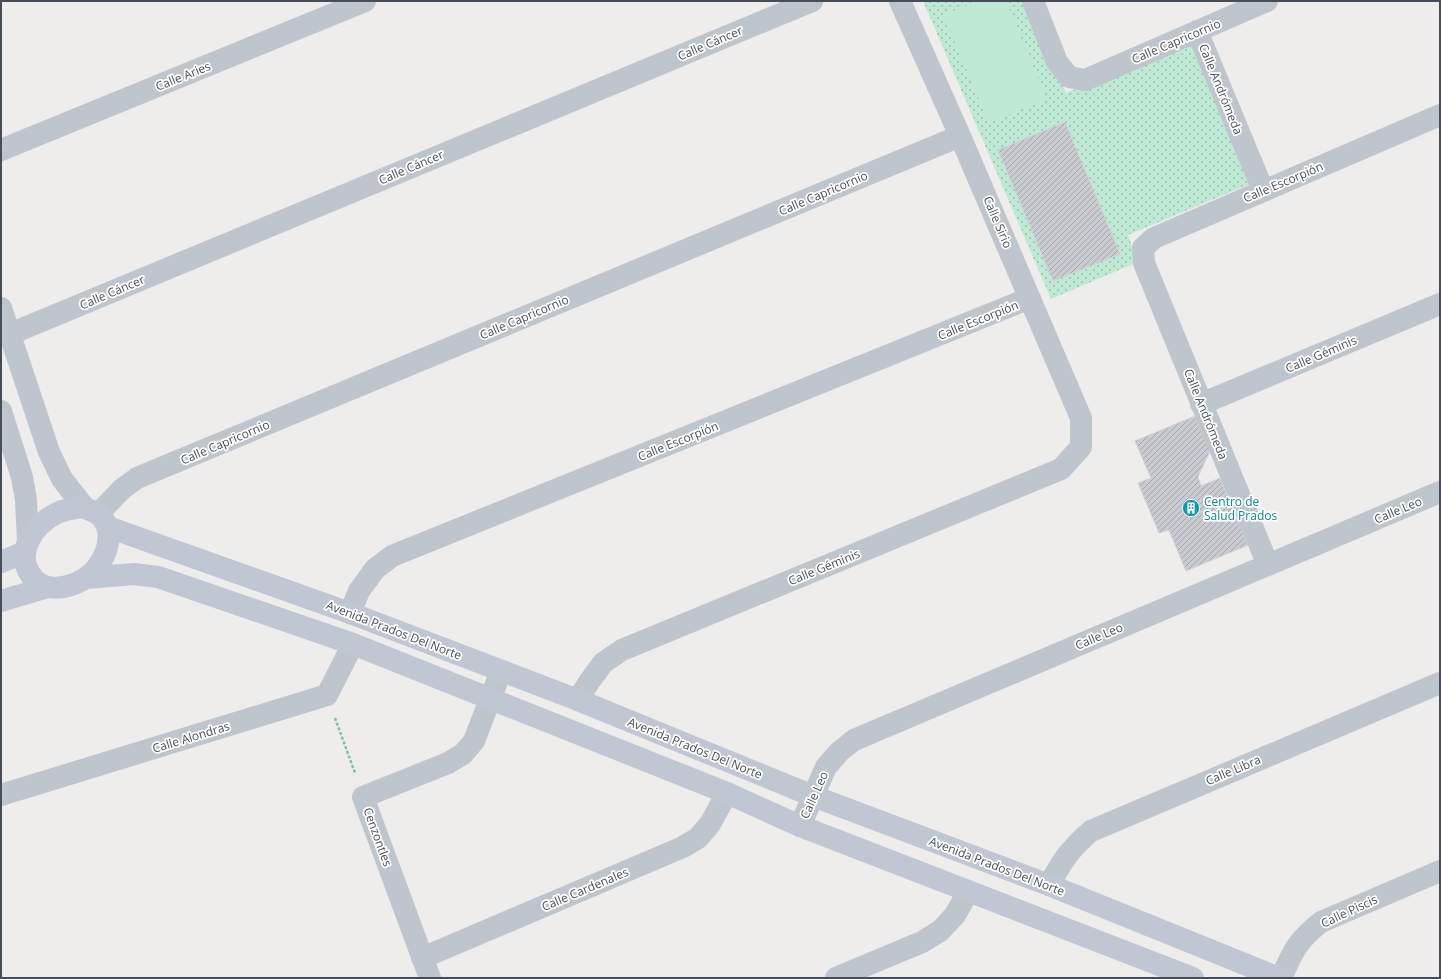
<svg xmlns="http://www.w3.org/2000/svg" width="1441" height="979" font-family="'Open Sans',sans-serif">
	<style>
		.park { fill: url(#park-dots) }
		.garden { fill: #bee9d4 }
		.building { fill: url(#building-hatch); stroke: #d1d2d7 }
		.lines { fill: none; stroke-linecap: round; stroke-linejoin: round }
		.path { stroke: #7ac3a8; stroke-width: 2.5; stroke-dasharray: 3 2; stroke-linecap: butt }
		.minor { stroke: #bfc5cd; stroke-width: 22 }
		.tertiary { stroke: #bfc5cd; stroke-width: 22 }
		.secondary { stroke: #c0c7d3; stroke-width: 22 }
		.labels { text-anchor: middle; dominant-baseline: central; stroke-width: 3.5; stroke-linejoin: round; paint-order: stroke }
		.street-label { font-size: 12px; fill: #474d57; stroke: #fff }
		.culture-label { font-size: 12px; fill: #0d838f; stroke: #fff; text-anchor: start }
	</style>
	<defs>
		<pattern id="park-dots" width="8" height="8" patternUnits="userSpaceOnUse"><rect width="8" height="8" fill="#bee9d4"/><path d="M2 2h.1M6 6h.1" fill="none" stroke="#9cbfaf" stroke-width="1.8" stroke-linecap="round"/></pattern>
		<pattern id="building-hatch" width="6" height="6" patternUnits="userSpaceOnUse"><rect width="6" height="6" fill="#cacbd1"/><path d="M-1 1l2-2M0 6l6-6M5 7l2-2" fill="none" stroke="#a6a7ac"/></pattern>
	</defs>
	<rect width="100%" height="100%" fill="#efecec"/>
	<path class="park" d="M923 1H1028L1066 93 1192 40 1252 183 1128 235 1138 262 1051 299Z"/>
	<path class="garden" d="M978 1H1006L1047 99 989 123 943 15Z"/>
	<path class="building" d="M1065 122 1120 254 1053 281 998 150Z
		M1195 416 1210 451 1198 477 1201 486 1220 478 1248 545 1186 571 1169 530 1159 533 1138 483 1151 478 1135 441Z"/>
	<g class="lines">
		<path class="path" d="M335 718 355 773"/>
		<path class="minor" d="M1033 1 1057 62 1069 77 1085 80 1267 1
			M1197 31 1263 190
			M1 150 365 1
			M10 334 812 1
			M1201 404 1440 304
			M98 514 122 489 137 478 960 136
			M1268 565 1144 263 1143 248 1154 238 1440 115
			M350 613 359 591 375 569 392 556 1030 298
			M578 700 589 682 603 663 622 650 1061 469 1081 447V418L960 136 900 1
			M1 795 327 695 353 644
			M800 826 826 767 839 752 854 740 1440 492
			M1049 885C1062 861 1070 849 1091 831L1440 683
			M422 958 683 847 698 838 710 824 727 793
			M430 978 363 797 448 763 463 754 474 741 501 671
			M836 978 922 942 940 931 955 915 968 892
			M1281 978C1293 951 1297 941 1321 922L1440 871"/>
		<path class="tertiary" d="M1 308 49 452 62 479 84 507
			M1 411 22 477 26 500 28 542"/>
		<path class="secondary" d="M84 507C88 510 94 511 98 514 115 527 109 551 98 566 86 584 51 597 34 579 12 555 33 525 57 513 66 509 74 508 84 507Z
			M108 527 350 613 578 700 813 796 1049 885 1279 978
			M1 562 25 552
			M86 578 134 574 158 577 353 644 727 793 800 826 1193 978
			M1 601 48 587"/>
	</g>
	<defs>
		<symbol id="building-disc" viewBox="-11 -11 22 22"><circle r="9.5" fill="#0f9aa8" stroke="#fff"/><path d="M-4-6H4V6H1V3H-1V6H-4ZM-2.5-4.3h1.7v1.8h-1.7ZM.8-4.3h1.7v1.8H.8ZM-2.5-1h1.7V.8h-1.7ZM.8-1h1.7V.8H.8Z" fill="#fff"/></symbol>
	</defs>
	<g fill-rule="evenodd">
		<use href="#building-disc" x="1181" y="498" width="20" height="20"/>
	</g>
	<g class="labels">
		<g class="street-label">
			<text transform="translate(1176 41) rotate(-23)">Calle Capricornio</text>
			<text transform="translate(710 43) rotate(-23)">Calle Cáncer</text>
			<text transform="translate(183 76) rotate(-22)">Calle Aries</text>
			<text transform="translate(1221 89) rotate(68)">Calle Andrómeda</text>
			<text transform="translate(411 167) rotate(-23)">Calle Cáncer</text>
			<text transform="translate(1283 182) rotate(-23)">Calle Escorpión</text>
			<text transform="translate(823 193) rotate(-23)">Calle Capricornio</text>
			<text transform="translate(998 222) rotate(67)">Calle Sirio</text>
			<text transform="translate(112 292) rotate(-23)">Calle Cáncer</text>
			<text transform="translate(524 317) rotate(-23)">Calle Capricornio</text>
			<text transform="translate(978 320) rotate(-22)">Calle Escorpión</text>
			<text transform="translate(1321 354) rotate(-23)">Calle Géminis</text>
			<text transform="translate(1206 414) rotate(68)">Calle Andrómeda</text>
			<text transform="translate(678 441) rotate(-22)">Calle Escorpión</text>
			<text transform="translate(225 442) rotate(-23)">Calle Capricornio</text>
			<text transform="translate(1398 510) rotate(-23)">Calle Leo</text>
			<text transform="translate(824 567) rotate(-22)">Calle Géminis</text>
			<text transform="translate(394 630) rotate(21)">Avenida Prados Del Norte</text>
			<text transform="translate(1099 636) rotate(-23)">Calle Leo</text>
			<text transform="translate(191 737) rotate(-17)">Calle Alondras</text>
			<text transform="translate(695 748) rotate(22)">Avenida Prados Del Norte</text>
			<text transform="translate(1233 770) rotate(-23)">Calle Libra</text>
			<text transform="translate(814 795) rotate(-66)">Calle Leo</text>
			<text transform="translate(378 837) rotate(70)">Cenzontles</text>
			<text transform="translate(997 866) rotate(21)">Avenida Prados Del Norte</text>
			<text transform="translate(585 889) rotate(-23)">Calle Cardenales</text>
			<text transform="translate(1349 911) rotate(-25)">Calle Piscis</text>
		</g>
		<g class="culture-label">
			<text x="1204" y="501">Centro de<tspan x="1204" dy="14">Salud Prados</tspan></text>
		</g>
	</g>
	<rect width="1441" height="979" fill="none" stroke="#474d57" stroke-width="4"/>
</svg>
